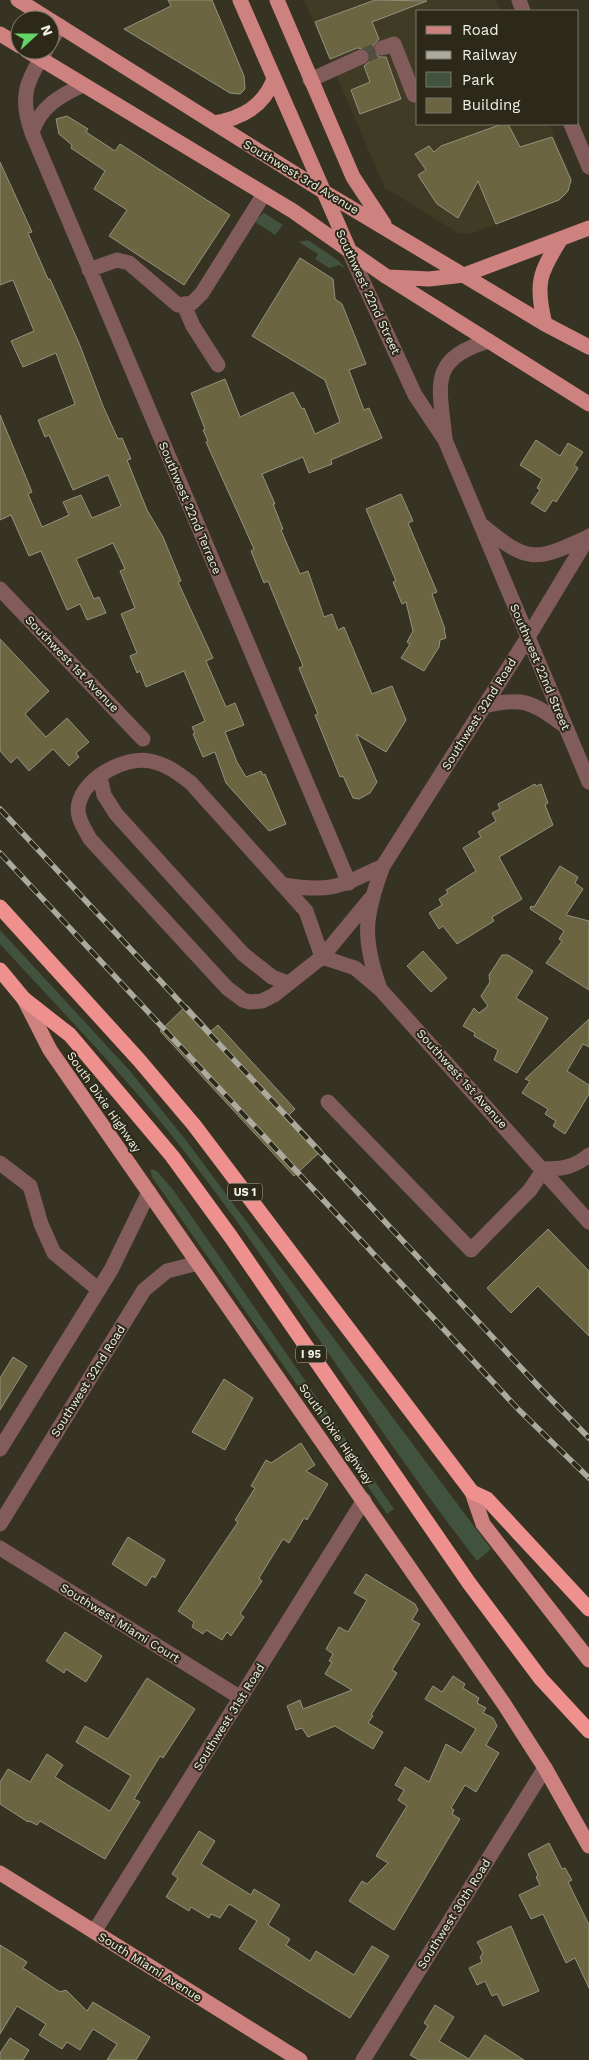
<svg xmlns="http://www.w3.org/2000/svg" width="589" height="2060" font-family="'Work Sans',sans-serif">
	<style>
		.built { fill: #3f3b24 }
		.green { fill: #41533c }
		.building { fill: #6b6541; stroke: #95927f }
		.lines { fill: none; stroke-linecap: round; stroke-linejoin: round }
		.minor-tunnel { stroke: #524f40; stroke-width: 15; stroke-dasharray: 15 8; stroke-linecap: butt }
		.minor { stroke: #825c5a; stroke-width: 15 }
		.major { stroke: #ce827f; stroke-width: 15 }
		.highway { stroke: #ed908e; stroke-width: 15 }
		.rail-casing { stroke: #abaa9d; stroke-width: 5.5 }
		.rail { stroke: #2c2919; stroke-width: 4; stroke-dasharray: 11; stroke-linecap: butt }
		.labels { text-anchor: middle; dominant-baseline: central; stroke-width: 4; stroke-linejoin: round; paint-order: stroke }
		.shield { fill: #2c2919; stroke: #b6b4a8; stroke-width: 1 }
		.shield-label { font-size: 11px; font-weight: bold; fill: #f1f0e5 }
		.street-label { font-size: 12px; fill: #f1f0e5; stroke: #2c2919 }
	</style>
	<rect width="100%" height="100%" fill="#363323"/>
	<path class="built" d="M304 0H496L501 11H418V124H549L572 178 567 195 561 200 470 234 458 233 385 188Z"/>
	<path class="green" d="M264 213 283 225 275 235 254 221Z
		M308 240 339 261 346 269 339 265 329 268 315 259 318 254 299 242Z
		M0 930 130 1071 185 1139 491 1549 477 1561C370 1424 281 1273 173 1137 119 1069 58 1008 0 944Z
		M150 1169 157 1171 174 1191 394 1509 387 1514 152 1177Z"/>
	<path class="building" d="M168 0H212L244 76 245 89 240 94 230 93 124 29 171 6Z
		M375 0 427 1 372 22 379 39 373 46V51L380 57H386L401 99 360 114 351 90 370 82 364 66 369 62V53L366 49 357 48 330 59 315 22Z
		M67 116 88 129 86 132 115 151 120 144 230 215 184 285 109 236 127 210 94 189 105 171 71 148 72 145 59 134 56 119Z
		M502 124H508L520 147 552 137 571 180 568 191 559 200 496 224 478 181 458 218 437 204 418 175 426 170 415 154 429 146 434 152 441 146Z
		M0 162 32 232 28 233 48 279H50L79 343 103 406 118 439 122 438 131 459 127 460 147 510 163 537 181 581 178 582 213 658 206 661 226 707 235 703 244 725 225 732 237 762 246 777 261 771 263 775 265 774 286 824 269 831 226 783 215 752 203 757 193 734 195 733 192 727 205 721 184 671 146 687 140 671 137 673 130 656 137 653 121 614 135 608 120 571 125 569 113 543 76 559 94 599 99 597 106 613 87 620 80 604 67 610 41 551 29 556 11 515 0 520V415L32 492 28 494 42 527 69 515 63 502 81 495 92 518 121 506 108 475 73 490 49 435 45 437 38 420 75 404 56 353 23 367 11 341 34 331 13 280 0 285Z
		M300 258 333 279 335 299 342 304 366 364 349 370 364 410 369 408 382 438 331 460 332 464 309 473 303 457 262 474 275 504H273L283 529 281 530 300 574 308 571 324 617 332 614 338 630 344 627 372 694 392 686 406 720 386 752 356 734 377 782 370 793 359 799 353 798 343 776 340 777 315 715 318 714 299 668 303 666 268 581 264 583 251 551 254 549 206 442 208 441 203 430 205 429 191 393 225 379 240 417 293 392 302 409 304 408 315 434 340 422 325 380 252 336Z
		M536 440 560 456 568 443 583 452 574 465 578 468 556 502 553 500 545 512 531 503 540 490 537 488 542 479 520 465Z
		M401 494 413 521 408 523 437 592 432 594 445 629H444L446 638 440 640 439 647 424 671 401 658 410 644 407 642 413 631 406 602 402 604 393 582 396 581 366 509Z
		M0 639 49 691 25 714 46 737 67 718 89 742 76 753 79 757 69 766 53 749 29 771 17 757 11 763 0 751Z
		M535 784 536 786 541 784 548 803 545 805 553 825 499 857 522 899 492 917 494 921 457 944 443 926 439 929 429 913 442 905 439 899 448 893 446 890 476 871 463 848 481 837 478 832 496 821 492 813 500 809 498 804Z
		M560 866 578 877 575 883 583 889 566 915 589 921V990L546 963 562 941 559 939 564 931 530 909 531 906 534 907Z
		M423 951 447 978 431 992 407 966Z
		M502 955H508L533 971 516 998 548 1018 517 1073 494 1060 498 1050 474 1036 475 1033 463 1026 474 1008 479 1013 488 1006 481 996 490 982 489 975Z
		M187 1005 211 1031 218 1025 295 1109 289 1115 322 1150 294 1176 160 1031Z
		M589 1019V1047L583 1044 567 1071 589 1085V1094L565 1134 553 1126 556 1121 545 1114 548 1109 522 1093 530 1081 525 1079Z
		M548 1229 589 1271V1336L538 1286 511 1313 487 1288Z
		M13 1357 27 1366 0 1410V1378Z
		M224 1379 253 1398 225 1450 192 1432Z
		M301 1443 315 1465 306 1471 328 1484 307 1520 304 1518 289 1543 283 1539 259 1578 262 1581 240 1614 244 1617 231 1636 227 1632 222 1640 206 1630 203 1634 192 1627 194 1622 178 1611 238 1522 235 1520 255 1488 251 1486 266 1460 271 1463Z
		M128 1537 165 1560 155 1578 152 1576 146 1586 112 1564Z
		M366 1574 415 1604 418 1610 412 1620 420 1624 392 1670 397 1673 371 1715 373 1716 368 1723 383 1732 373 1749 335 1726 308 1737 302 1728 296 1730 287 1706 300 1700 303 1709 352 1690 325 1674 332 1662 329 1661 333 1654 326 1649 339 1627 348 1632 367 1600 354 1593Z
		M65 1632 102 1656 86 1682 66 1669 64 1673 46 1661Z
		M453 1676 465 1684 463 1688 479 1698 477 1703 486 1708 483 1713 493 1718 497 1726 486 1745 499 1753 476 1792 465 1785 451 1808 454 1810 452 1814 460 1819 394 1930 349 1901 362 1881 367 1884 388 1863 376 1856 407 1806 398 1800 404 1790 395 1785 405 1767 429 1782 446 1744 461 1753 476 1729 425 1699 433 1686 442 1692Z
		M147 1678 195 1709 163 1758 160 1756 134 1799 140 1802 105 1859 40 1821 37 1825 29 1821 28 1822 0 1804V1782L8 1769 30 1782 47 1754 63 1765 55 1777 110 1811 131 1776 76 1742 85 1726 108 1739Z
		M199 1831 215 1841 201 1864 251 1895 254 1889 280 1905 268 1925 290 1939 286 1945 310 1961 316 1951 354 1975 372 1946 389 1956 350 2018 239 1949 257 1921 229 1904 220 1918 211 1914 209 1918 191 1907 189 1911 166 1897 178 1878 172 1874Z
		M549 1843 562 1869 565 1868 572 1880 568 1882 589 1925V1988L575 1958 566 1963 543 1914 531 1919 519 1895 540 1885 536 1877 538 1875 528 1854Z
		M511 1926 539 1991 503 2006 497 1994 492 1996 485 1981 477 1985 469 1968 482 1962 480 1957 483 1953 477 1942Z
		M0 1945 27 1962 23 1968 60 1992 66 1990 87 2011 93 2002 150 2037 136 2060H107L117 2044 93 2029 80 2050 67 2042 62 2049 39 2035 46 2024 17 2006 0 2034Z
		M435 2005 454 2017 439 2041 469 2059 485 2035 524 2060H419L410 2055 428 2026 424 2023Z
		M10 2038 29 2050 23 2060H0V2053Z"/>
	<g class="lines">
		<path class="minor-tunnel" d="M361 57 382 48"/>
		<path class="minor" d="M519 0 523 11
			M50 43 60 26
			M382 48 394 44 414 95
			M46 50C26 83 19 96 32 133L349 883
			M310 80 361 57
			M571 124 589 167
			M32 133C40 107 59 96 83 85
			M348 249 415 395 445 440 589 782
			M89 270 117 260 129 263 178 305 192 303 202 293 264 194
			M184 305 193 326 218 365
			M445 439C440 386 427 359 489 341
			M483 526C529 564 536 561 588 537
			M0 589 143 739
			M484 706C526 696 532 703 565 726
			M100 777 104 795 116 814 243 954 272 977 288 983
			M284 885C331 893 341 886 383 866
			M322 957 306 911 191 783C178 773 166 764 150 761 126 756 85 777 79 803 75 815 84 828 90 839L227 988 243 1000 250 1002 262 1001 274 995 322 957 371 898
			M322 957 355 968 380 989 589 1222
			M380 989C362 938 364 917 383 866L528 637 589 536
			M328 1102 471 1250 530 1190 544 1169
			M0 1163 30 1186 41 1224 54 1253 99 1290
			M544 1169C563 1169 574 1167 589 1155
			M0 1449 111 1270 149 1192
			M0 1524 144 1290 167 1271 198 1263
			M0 1548 241 1698
			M94 1932 364 1500
			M363 2060 545 1768"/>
		<path class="major" d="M18 0 321 190 545 324 589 347
			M240 0 348 247
			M277 0 353 177 384 224
			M0 34 20 46
			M26 50 293 211 387 277 589 404
			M214 123C242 118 263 107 274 79
			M389 277 429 279 464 275 589 228
			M545 324C535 284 539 273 561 239
			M24 999 50 1050 504 1704 545 1768 589 1846
			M472 1492 483 1524 589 1660
			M0 1873 300 2060"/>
		<path class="highway" d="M0 907 139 1060 194 1125 472 1492 487 1499 589 1609
			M0 970 24 999 70 1035 172 1156 231 1237 469 1583 541 1679 589 1731"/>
		<defs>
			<path id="rail" d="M0 809 540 1388 589 1438
				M0 853 519 1410 589 1478"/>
		</defs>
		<use href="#rail" class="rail-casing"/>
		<use href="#rail" class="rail"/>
	</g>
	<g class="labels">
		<g class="shield">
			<rect x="227.5" y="1183.5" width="35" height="17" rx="4"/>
			<rect x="296" y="1345.5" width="30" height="17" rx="4"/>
		</g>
		<g class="shield-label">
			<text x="245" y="1192">US 1</text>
			<text x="311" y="1354">I 95</text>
		</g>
		<g class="street-label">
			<text transform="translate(301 177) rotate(31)">Southwest 3rd Avenue</text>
			<text transform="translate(368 292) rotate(65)">Southwest 22nd Street</text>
			<text transform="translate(190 508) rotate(67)">Southwest 22nd Terrace</text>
			<text transform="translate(72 664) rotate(46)">Southwest 1st Avenue</text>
			<text transform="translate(540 667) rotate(67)">Southwest 22nd Street</text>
			<text transform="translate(479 714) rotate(-58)">Southwest 32nd Road</text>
			<text transform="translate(462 1079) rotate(48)">Southwest 1st Avenue</text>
			<text transform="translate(104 1102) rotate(55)">South Dixie Highway</text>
			<text transform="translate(88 1381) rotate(-58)">Southwest 32nd Road</text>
			<text transform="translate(336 1434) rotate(55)">South Dixie Highway</text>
			<text transform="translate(120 1623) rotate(32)">Southwest Miami Court</text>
			<text transform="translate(229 1717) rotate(-58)">Southwest 31st Road</text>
			<text transform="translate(454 1914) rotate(-58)">Southwest 30th Road</text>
			<text transform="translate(150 1967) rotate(32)">South Miami Avenue</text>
		</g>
	</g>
	<rect x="416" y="10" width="162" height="115" fill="#2c2919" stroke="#7b796b"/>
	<rect x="426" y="26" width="25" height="8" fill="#ce827f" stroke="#7b796b"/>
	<text x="462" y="35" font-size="15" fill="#f1f0e5">Road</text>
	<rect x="426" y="51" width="25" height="8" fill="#abaa9d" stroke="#7b796b"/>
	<text x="462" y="60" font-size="15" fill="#f1f0e5">Railway</text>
	<rect x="426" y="72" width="25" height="15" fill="#41533c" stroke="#7b796b"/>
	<text x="462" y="85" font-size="15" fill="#f1f0e5">Park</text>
	<rect x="426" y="98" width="25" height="15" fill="#6b6541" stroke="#7b796b"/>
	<text x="462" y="110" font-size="15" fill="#f1f0e5">Building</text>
	<g transform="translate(35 35) rotate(69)"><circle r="24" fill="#2c2919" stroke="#7b796b"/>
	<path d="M0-4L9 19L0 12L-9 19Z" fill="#65d467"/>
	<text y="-8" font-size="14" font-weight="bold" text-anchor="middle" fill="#f1f0e5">N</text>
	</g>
</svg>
